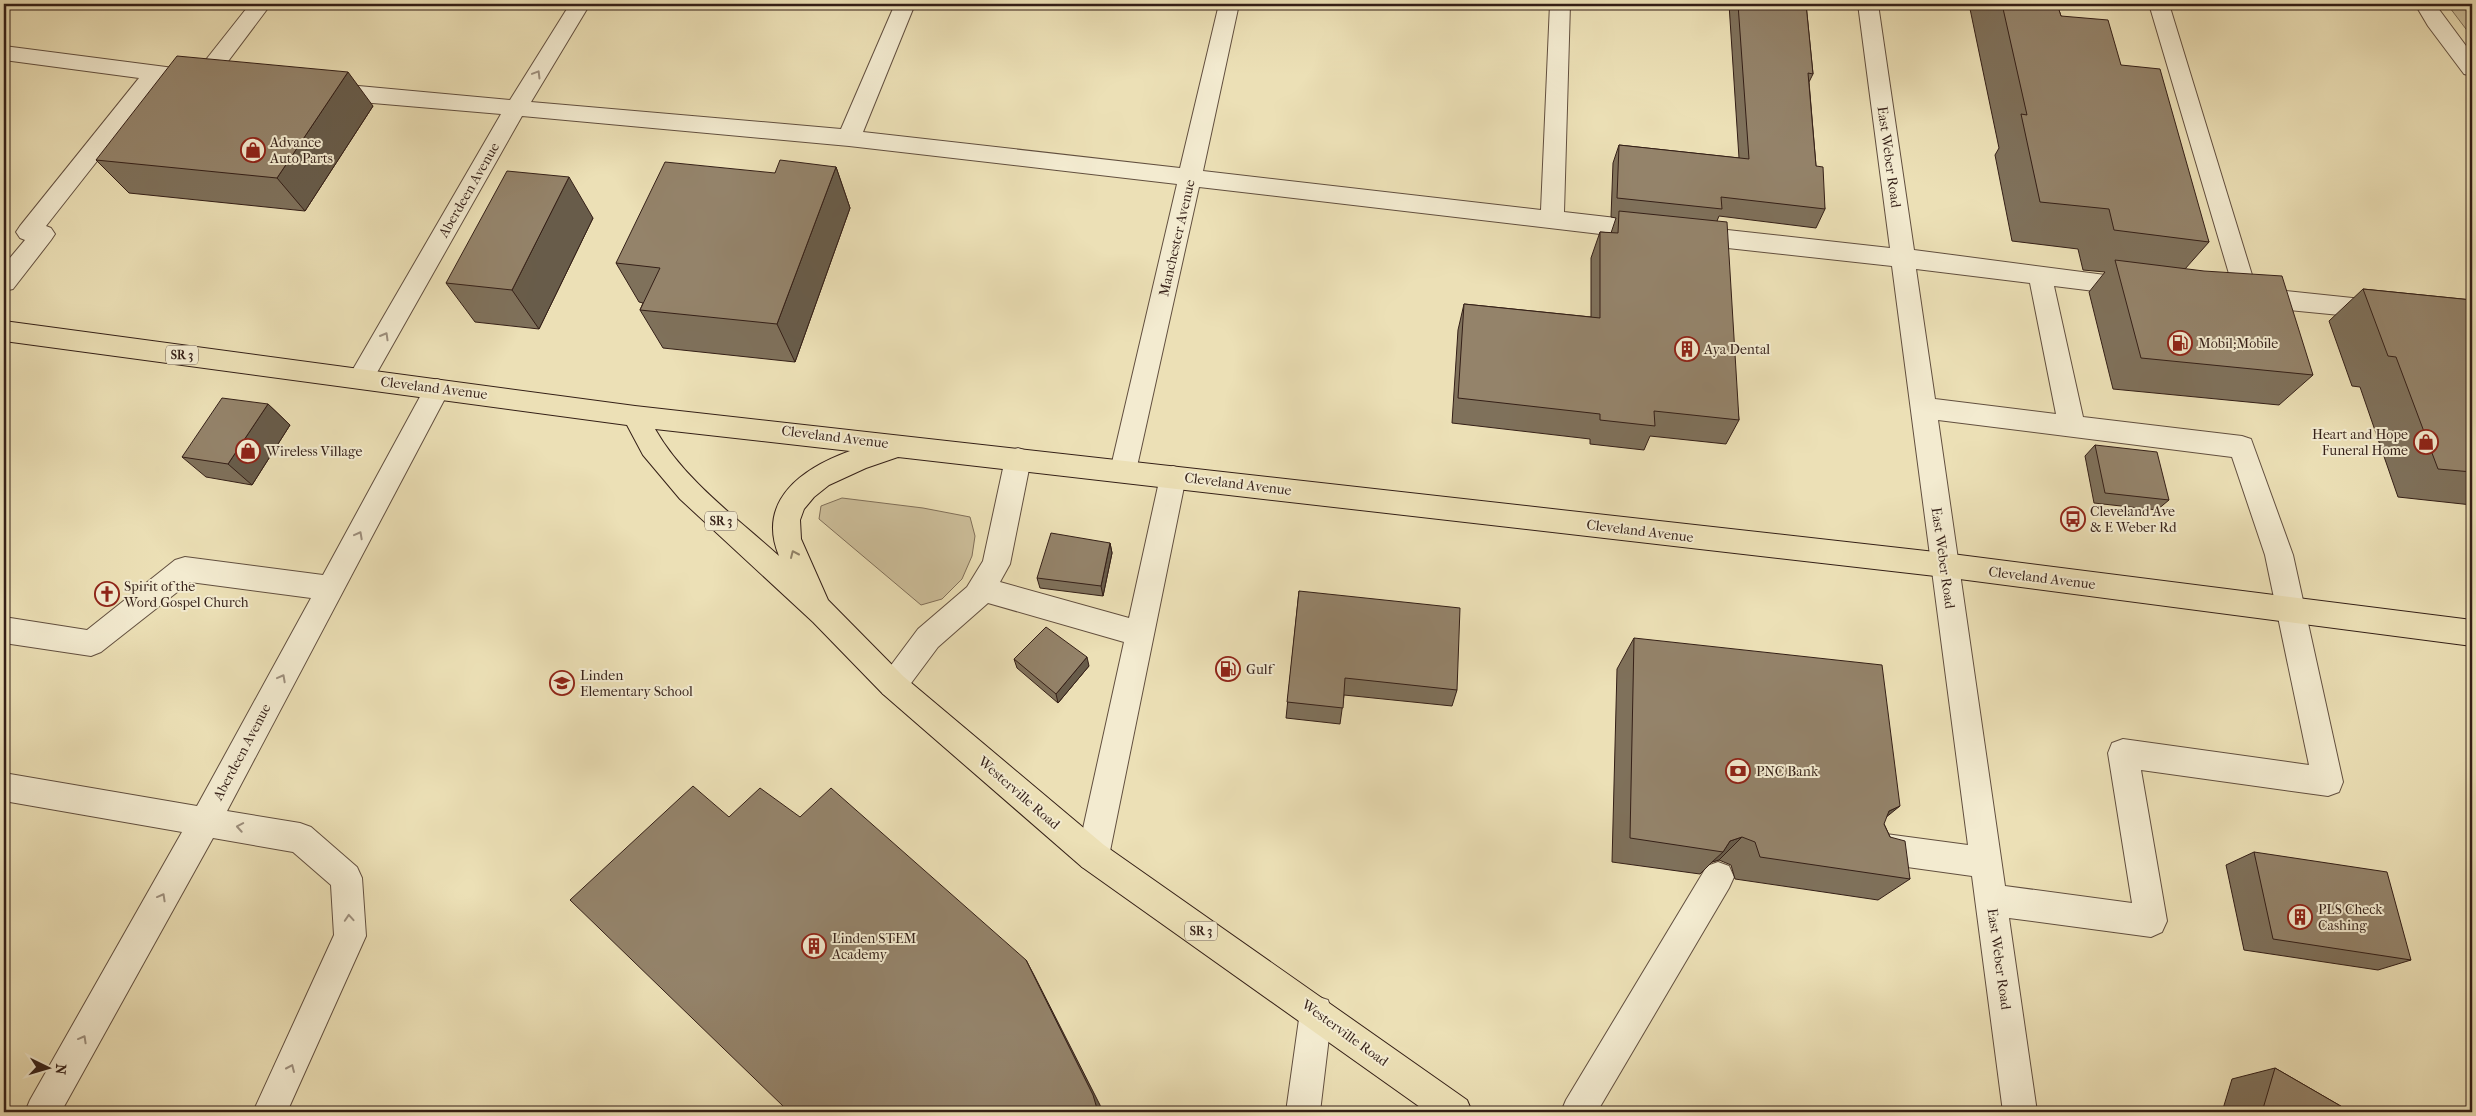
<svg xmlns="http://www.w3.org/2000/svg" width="2476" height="1116" font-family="'IM FELL French Canon',serif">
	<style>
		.green { fill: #cdbf9b; stroke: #806f59 }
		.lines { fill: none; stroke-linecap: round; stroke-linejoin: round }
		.minor-casing { stroke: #624f3f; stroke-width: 2 }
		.major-casing { stroke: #341f17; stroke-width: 2 }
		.minor { fill: #f3ebd0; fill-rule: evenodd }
		.major { fill: #ece0b6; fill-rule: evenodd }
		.wall { fill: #7f715b; stroke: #341f17 }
		.shaded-wall { fill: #685c4a; stroke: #341f17 }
		.building { fill: #94836a; stroke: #341f17 }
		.oneway { stroke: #9d8f7d }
		.oneway2 { stroke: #908066 }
		.labels { text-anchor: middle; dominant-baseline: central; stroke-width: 4; stroke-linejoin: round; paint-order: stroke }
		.shield { fill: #f3ebd0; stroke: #6d5c4e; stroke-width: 1 }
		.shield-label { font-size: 12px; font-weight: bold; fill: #341f17 }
		.poi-label { font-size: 14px; fill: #341f17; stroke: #f3ebd0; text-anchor: start }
		.street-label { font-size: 14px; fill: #341f17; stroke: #f3ebd0 }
	</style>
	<rect width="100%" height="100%" fill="#ece0b6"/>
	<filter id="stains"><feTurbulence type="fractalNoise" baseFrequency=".004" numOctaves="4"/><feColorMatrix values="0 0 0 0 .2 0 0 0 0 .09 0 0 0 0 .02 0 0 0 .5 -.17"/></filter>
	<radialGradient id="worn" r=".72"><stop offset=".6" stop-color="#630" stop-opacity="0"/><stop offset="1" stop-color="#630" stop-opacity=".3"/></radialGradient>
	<path class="green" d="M2447 4H2472V37Z
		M842 498 923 508 970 517 975 536 972 556 962 579 942 599 921 605 819 519 821 506Z"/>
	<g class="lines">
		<defs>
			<path id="minor" d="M250 4H271L211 84 199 86 160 81 46 226 51 228 55 234 51 240 13 289 4 291V265L25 240 20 238 16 232 20 226 139 78 4 60V46L197 71Z
				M570 4H590L531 102 841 129 895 4H915L863 132 1180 168 1219 4H1239L1203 171 1541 210 1550 4H1570L1564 212 1651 222 1659 225 1663 231 1659 237 1651 240 1199 187 1136 471 1132 479 1123 482 1114 479 1110 471 1177 184 849 146 522 116 370 385 361 388 352 385 348 378 352 371 501 114 326 99 318 96 315 91 318 86 326 83 510 100Z
				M1858 4H1878L1914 250 2144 280 2147 287 2144 294 2135 296 2054 286 2083 417 2242 436 2251 439 2293 555 2343 782 2339 792 2328 796 2141 770 2167 921 2162 932 2151 937 2009 918 2037 1112H2003L1972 876 1871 862 1860 858 1856 847 1860 836 1871 832 1968 845 1892 266 1691 244 1683 241 1679 235 1683 229 1691 226 1890 248ZM1916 269 2030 283 2056 414 1935 399ZM1938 420 2232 457 2265 555 2309 765 2123 739 2112 743 2108 753 2132 903 2005 886Z
				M2149 4H2169L2256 288 2381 301 2390 303 2393 310 2390 317 2381 319 2247 306 2238 304Z
				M2415 4H2435L2472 54V76L2464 74 2428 26Z
				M437 379 446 382 450 389 227 811 300 823 311 827 357 867 362 878 366 936 287 1112H253L334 935 331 885 293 852 213 838 61 1112H25L30 1100 182 832 4 801V773L197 806 311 598 190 582 101 652 91 656 4 643V617L87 630 175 560 185 557 323 575 428 382Z
				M1018 448 1027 451 1031 459 1010 564 1000 582 1129 618 1160 477 1164 469 1173 466 1182 469 1186 477 1109 856 1104 867 1093 871 1082 867 1077 856 1124 642 988 603 938 647 903 694 893 698 883 694 878 685 883 676 918 629 967 587 983 561 1005 459 1009 451Z
				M1718 862 1729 866 1734 877 1729 888 1597 1112H1561L1566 1100 1707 866Z
				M1316 996 1328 1000 1332 1012 1320 1112H1286L1300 1012 1304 1000Z"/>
			<path id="major" d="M4 321 635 406 1944 553 2472 620V646L1944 577 898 457 866 468 829 485 814 497 804 509 800 520 801 539 828 600 903 676 1104 845 1467 1100 1472 1112H1427L1082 867 883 694 813 622 680 499 643 455 627 425 4 341ZM655 429 850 451C803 468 756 500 779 556 737 518 684 480 655 429Z"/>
		</defs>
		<use href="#minor" class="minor-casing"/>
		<use href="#major" class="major-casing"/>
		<use href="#minor" class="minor"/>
		<use href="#major" class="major"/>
	</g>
	<path class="wall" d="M1729 4H1806L1813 74 1809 82 1816 166 1825 209 1816 228 1719 216 1717 221 1739 420 1726 444 1650 436 1644 450 1590 444V439L1452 423 1458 330 1464 304 1591 317V258L1600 232 1611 233 1616 218 1611 217 1613 163 1619 145 1739 158Z
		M1969 4H2057L2061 16 2121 65 2209 242 2185 269 2313 375 2279 405 2113 389 2089 292 2105 272 2083 270 2078 249 2012 241 1995 155 1999 148Z
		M373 106 305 211 129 193 96 160Z
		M836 167 850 208 795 362 663 348 640 310 643 303 639 302 616 263 775 173Z
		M593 218 539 329 475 322 446 283Z
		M2363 289 2472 300V505L2398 497 2360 387 2352 386 2329 321Z
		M268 404 290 425 252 485 206 477 182 457Z
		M2095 445 2169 500 2157 510 2094 503 2085 456Z
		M1110 543 1112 553 1103 596 1040 588 1037 578Z
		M1299 591 1457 690 1452 706 1344 695 1340 724 1286 718Z
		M1634 638 1884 824 1910 879 1878 900 1735 879 1731 865 1719 860 1712 862 1700 874 1612 862 1617 669Z
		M1014 659 1089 666 1058 703 1017 668Z
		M2254 852 2411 960 2378 970 2244 950 2226 865Z
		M2275 1068 2351 1112H2222L2232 1079Z"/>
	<path class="shaded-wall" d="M348 72 373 106 305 211 277 178Z
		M836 167 850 208 795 362 777 324Z
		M569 177 593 218 539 329 512 290Z
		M268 404 290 425 252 485 228 464Z
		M1110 543 1112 553 1103 596 1101 586Z
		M1087 657 1089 666 1058 703 1056 694Z
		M1900 806 1869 831 1889 811Z
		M1742 837 1719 860 1712 862 1723 852 1730 841Z
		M1026 960 1034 975 1100 1105 1102 1112H1098Z"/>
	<path class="building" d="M1738 4H1806L1813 74 1808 73 1816 166 1823 167 1825 209 1721 197 1722 209 1617 198 1619 145 1749 159Z
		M2002 4H2057L2061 16 2108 20 2121 65 2160 69 2209 242 2114 230 2109 209 2040 202 2021 114 2027 115Z
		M177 56 348 72 277 178 96 160Z
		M780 160 836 167 777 324 640 310 660 268 616 263 665 162 775 173Z
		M507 171 569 177 512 290 446 283Z
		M1619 211 1727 222 1739 420 1654 411 1655 426 1600 420V414L1458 398 1464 304 1600 318V232L1618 233Z
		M2115 260 2204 271 2282 276 2313 375 2141 358Z
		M2363 289 2472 300V472L2438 469 2396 357 2388 356Z
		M222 398 268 404 228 464 182 457Z
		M2095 445 2157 452 2169 500 2105 493Z
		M1051 533 1110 543 1101 586 1037 578Z
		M1299 591 1460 608 1457 690 1345 678 1343 708 1287 702Z
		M1046 627 1087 657 1056 694 1014 659Z
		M1634 638 1882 665 1900 806 1889 811 1884 824 1890 837 1905 841 1910 879 1760 857 1755 842 1742 837 1730 841 1723 852 1630 838Z
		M693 786 729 817 760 788 800 817 831 788 1026 960 1093 1095 1098 1112H788L784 1107 570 900Z
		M2254 852 2387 872 2411 960 2273 939Z
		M2275 1068 2351 1112H2262Z"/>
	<defs><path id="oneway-chevron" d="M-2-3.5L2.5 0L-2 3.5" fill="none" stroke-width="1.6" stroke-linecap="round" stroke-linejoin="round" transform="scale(1.25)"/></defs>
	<g class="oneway">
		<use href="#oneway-chevron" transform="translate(537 74) rotate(-59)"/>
		<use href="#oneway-chevron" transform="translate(385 336) rotate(-60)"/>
		<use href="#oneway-chevron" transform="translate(359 535) rotate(-62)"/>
		<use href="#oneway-chevron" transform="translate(282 678) rotate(-62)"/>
		<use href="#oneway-chevron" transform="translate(240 827) rotate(-170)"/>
		<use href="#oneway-chevron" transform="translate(162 897) rotate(-61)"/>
		<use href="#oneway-chevron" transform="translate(349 918) rotate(-94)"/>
		<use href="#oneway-chevron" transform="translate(83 1039) rotate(-61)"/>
		<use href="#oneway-chevron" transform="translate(291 1068) rotate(-66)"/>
	</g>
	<use class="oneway2" href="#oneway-chevron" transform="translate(794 554) rotate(-114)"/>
	<defs>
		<symbol id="shop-ring" viewBox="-11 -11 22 22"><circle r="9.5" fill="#f3ebd0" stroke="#8f2418" stroke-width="1.5"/><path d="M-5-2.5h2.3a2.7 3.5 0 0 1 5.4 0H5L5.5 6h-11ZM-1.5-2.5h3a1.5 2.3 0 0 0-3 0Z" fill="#8f2418"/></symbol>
		<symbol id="fuel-ring" viewBox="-11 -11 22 22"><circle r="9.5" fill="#f3ebd0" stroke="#8f2418" stroke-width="1.5"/><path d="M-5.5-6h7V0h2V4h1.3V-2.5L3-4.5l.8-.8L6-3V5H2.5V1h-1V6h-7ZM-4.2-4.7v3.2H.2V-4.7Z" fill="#8f2418"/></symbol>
		<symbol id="building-ring" viewBox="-11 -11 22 22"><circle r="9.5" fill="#f3ebd0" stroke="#8f2418" stroke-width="1.5"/><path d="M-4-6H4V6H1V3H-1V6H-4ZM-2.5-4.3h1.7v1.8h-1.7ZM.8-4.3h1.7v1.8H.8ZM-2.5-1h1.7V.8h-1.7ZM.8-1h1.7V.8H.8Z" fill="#8f2418"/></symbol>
		<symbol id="bus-ring" viewBox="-11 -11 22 22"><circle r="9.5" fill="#f3ebd0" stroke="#8f2418" stroke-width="1.5"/><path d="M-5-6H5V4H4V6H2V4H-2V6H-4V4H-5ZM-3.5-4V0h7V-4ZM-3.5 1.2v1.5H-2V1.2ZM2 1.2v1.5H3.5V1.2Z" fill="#8f2418"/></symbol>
		<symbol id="church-ring" viewBox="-11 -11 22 22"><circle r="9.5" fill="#f3ebd0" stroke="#8f2418" stroke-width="1.5"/><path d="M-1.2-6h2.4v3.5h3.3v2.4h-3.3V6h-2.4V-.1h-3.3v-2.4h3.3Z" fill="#8f2418"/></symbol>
		<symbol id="school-ring" viewBox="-11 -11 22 22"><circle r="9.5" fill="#f3ebd0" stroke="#8f2418" stroke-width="1.5"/><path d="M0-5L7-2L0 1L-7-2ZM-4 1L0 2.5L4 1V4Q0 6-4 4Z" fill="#8f2418"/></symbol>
		<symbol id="bank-ring" viewBox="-11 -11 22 22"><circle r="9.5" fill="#f3ebd0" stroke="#8f2418" stroke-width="1.5"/><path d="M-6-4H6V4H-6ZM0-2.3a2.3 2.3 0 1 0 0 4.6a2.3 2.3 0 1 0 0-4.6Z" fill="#8f2418"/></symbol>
	</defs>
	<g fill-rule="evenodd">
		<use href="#shop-ring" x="239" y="136" width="28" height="28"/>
		<use href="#fuel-ring" x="2166" y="329" width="28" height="28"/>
		<use href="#building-ring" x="1673" y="335" width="28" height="28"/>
		<use href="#shop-ring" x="2412" y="428" width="28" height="28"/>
		<use href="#shop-ring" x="234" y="437" width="28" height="28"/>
		<use href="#bus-ring" x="2059" y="505" width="28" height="28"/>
		<use href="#church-ring" x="93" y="580" width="28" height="28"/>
		<use href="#fuel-ring" x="1214" y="655" width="28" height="28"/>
		<use href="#school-ring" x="548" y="669" width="28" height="28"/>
		<use href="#bank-ring" x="1724" y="757" width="28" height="28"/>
		<use href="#building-ring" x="2286" y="903" width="28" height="28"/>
		<use href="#building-ring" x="800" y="932" width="28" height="28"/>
	</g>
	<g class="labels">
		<g class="shield">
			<rect x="166" y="345.5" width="32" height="19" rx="4"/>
			<rect x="705" y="511.5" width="32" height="19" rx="4"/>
			<rect x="1185" y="921.5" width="32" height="19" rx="4"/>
		</g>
		<g class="shield-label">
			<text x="182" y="355">SR 3</text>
			<text x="721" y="521">SR 3</text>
			<text x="1201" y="931">SR 3</text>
		</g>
		<g class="poi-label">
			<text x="270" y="142">Advance<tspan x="270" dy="16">Auto Parts</tspan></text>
			<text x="2198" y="343">Mobil;Mobile</text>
			<text x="1704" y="349">Aya Dental</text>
			<text x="2408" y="434" text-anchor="end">Heart and Hope<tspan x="2408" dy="16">Funeral Home</tspan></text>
			<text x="266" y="451">Wireless Village</text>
			<text x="2090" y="511">Cleveland Ave<tspan x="2090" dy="16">&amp; E Weber Rd</tspan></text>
			<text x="124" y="586">Spirit of the<tspan x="124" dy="16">Word Gospel Church</tspan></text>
			<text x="1246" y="669">Gulf</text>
			<text x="580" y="675">Linden<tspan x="580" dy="16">Elementary School</tspan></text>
			<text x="1756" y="771">PNC Bank</text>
			<text x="2318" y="909">PLS Check<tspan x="2318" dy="16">Cashing</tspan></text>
			<text x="832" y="938">Linden STEM<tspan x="832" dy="16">Academy</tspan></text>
		</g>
		<g class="street-label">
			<text transform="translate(1889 157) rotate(82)">East Weber Road</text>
			<text transform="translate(469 190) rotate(-60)">Aberdeen Avenue</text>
			<text transform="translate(1177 238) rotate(-77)">Manchester Avenue</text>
			<text transform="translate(434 388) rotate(7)">Cleveland Avenue</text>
			<text transform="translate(835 437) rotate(7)">Cleveland Avenue</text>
			<text transform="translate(1238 484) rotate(7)">Cleveland Avenue</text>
			<text transform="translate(1640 531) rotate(7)">Cleveland Avenue</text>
			<text transform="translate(1943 558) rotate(82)">East Weber Road</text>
			<text transform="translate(2042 578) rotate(7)">Cleveland Avenue</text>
			<text transform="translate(242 752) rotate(-62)">Aberdeen Avenue</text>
			<text transform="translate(1019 793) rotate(41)">Westerville Road</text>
			<text transform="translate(1999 959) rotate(82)">East Weber Road</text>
			<text transform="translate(1345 1033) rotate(36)">Westerville Road</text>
		</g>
	</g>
	<rect width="2476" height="1116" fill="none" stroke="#ece0b6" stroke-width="20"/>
	<rect x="5" y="5" width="2466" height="1106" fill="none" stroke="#341f17" stroke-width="2.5"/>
	<rect x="10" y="10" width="2456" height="1096" fill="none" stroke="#341f17"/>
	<g transform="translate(48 1068) rotate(95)" stroke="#f3ebd0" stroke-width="4" paint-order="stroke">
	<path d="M0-4L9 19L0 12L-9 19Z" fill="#341f17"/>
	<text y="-8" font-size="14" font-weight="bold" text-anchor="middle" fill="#341f17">N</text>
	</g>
	<rect width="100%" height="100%" filter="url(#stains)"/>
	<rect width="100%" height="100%" fill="url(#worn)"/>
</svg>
